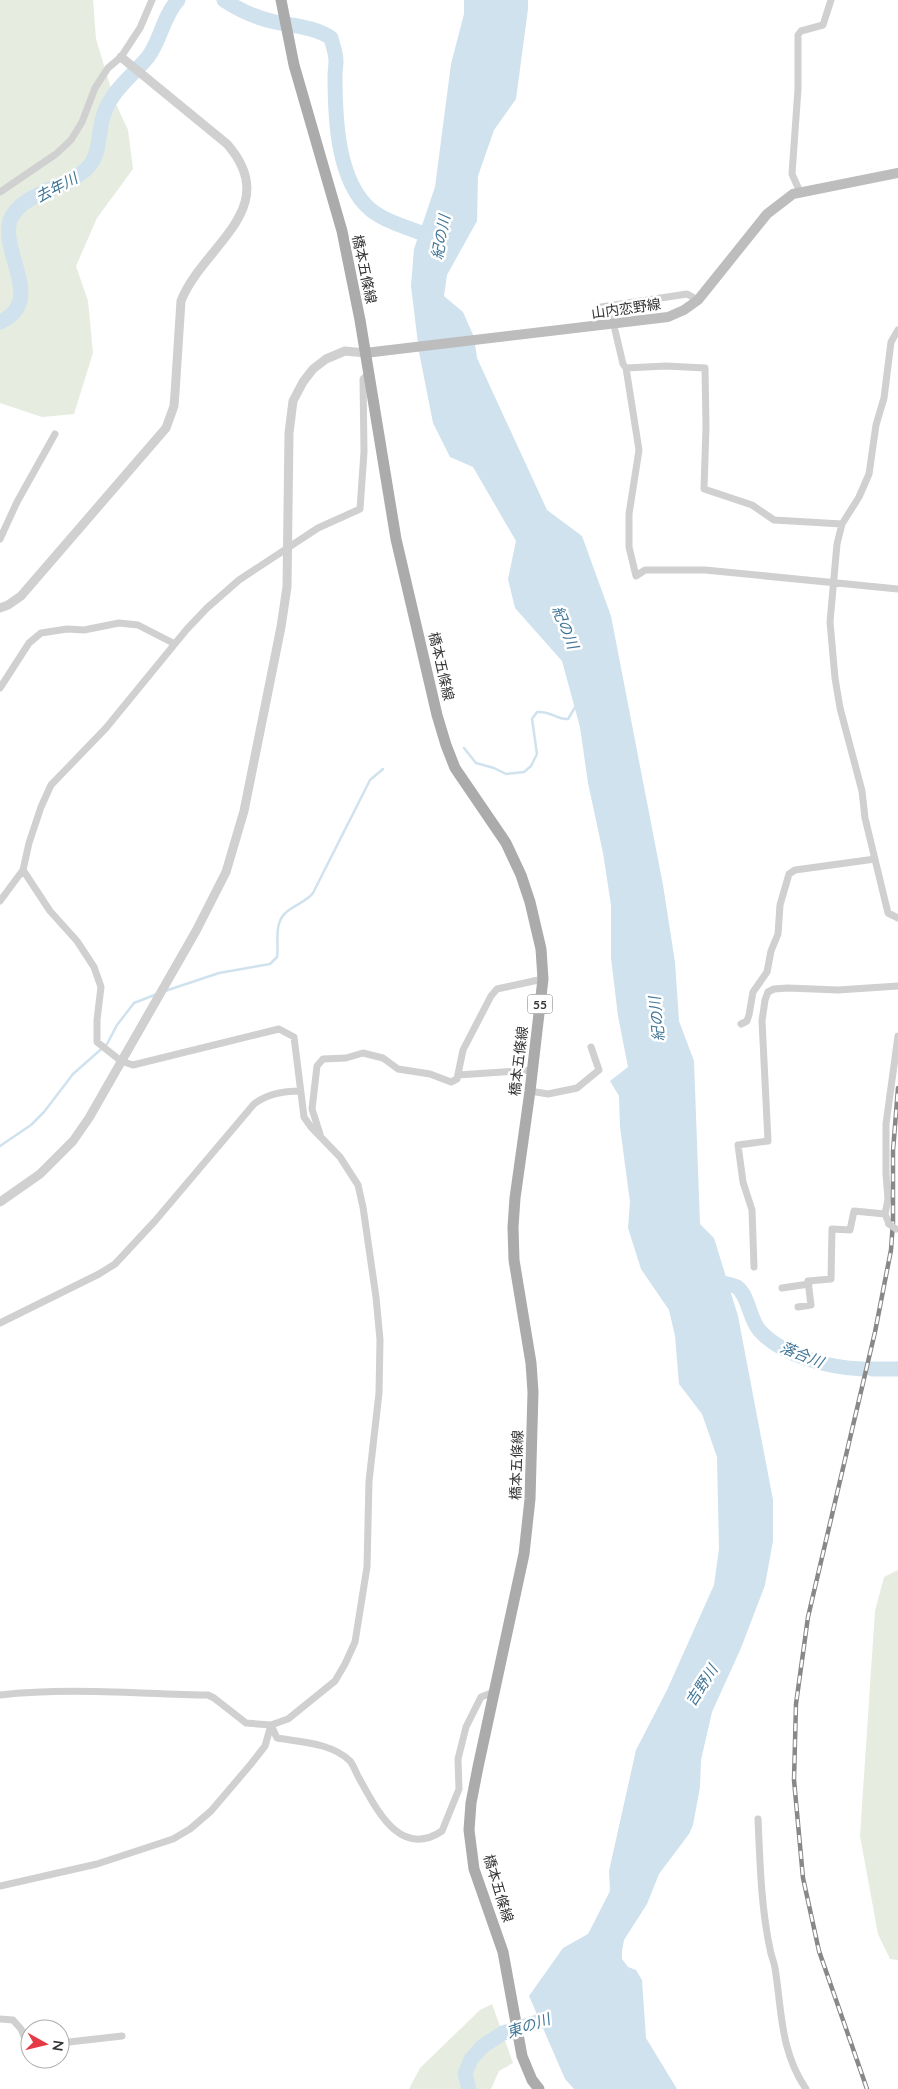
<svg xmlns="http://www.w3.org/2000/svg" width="898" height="2089" font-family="Lato,'Noto Sans JP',sans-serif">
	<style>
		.green { fill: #e6ecdf }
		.water { fill: #cfe2ee }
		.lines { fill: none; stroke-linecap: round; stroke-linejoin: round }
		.stream { stroke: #cfe2ee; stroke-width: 2.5 }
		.river { stroke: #cfe2ee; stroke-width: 15 }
		.minor-tunnel { stroke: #d6d6d6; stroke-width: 7; stroke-dasharray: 7 3.5; stroke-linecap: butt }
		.minor { stroke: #d0d0d0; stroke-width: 7 }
		.tertiary { stroke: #d0d0d0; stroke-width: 9 }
		.secondary { stroke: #bdbdbd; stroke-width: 10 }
		.primary { stroke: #ababab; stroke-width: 11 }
		.rail-casing { stroke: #888; stroke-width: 4.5 }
		.rail { stroke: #fff; stroke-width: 2.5; stroke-dasharray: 8; stroke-linecap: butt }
		.minor-bridge { stroke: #d0d0d0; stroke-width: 7 }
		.labels { text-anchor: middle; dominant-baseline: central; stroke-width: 5; stroke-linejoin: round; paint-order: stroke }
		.shield { fill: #fff; stroke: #707070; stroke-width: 1 }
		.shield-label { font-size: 12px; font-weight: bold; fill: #333 }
		.street-label { font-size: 14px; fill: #333; stroke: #fff }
		.water-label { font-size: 15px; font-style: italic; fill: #3f7597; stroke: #fff }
	</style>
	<rect width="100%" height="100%" fill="#fff"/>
	<path class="green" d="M0 0H93L96 39 115 102 128 130 133 169 97 218 76 266 88 301 93 353 74 414 42 417 0 403Z
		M898 1570V1960L890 1959 878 1934 860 1836 875 1611 884 1577Z
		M492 2004 513 2063 499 2071 491 2089H409L420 2068 480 2010Z"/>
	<path class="water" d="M464 0H528V9L516 99 494 130 478 176 477 221 447 275 444 296 463 312 474 337 477 358 547 510 582 536 611 616 663 885 675 962 679 1021 694 1061 700 1224 714 1238 738 1316 773 1500V1541L765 1585 741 1648 712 1712 701 1760 700 1787 693 1825 689 1834 659 1874 647 1904 624 1940 622 1951V1959L628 1967 636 1970 642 1980 646 2038 677 2089H574L565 2079 529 1996 563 1948 588 1934 610 1891 609 1871 636 1750 667 1690 714 1585 719 1549 717 1457 702 1414 679 1384 675 1336 669 1310 641 1269 628 1228 630 1202 620 1127 619 1096 610 1081 628 1067 618 1016 611 958V905L603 853 588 783 580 727 562 661 515 608 508 579 516 541 473 467 450 457 433 423 419 352 411 286 414 249 435 187 451 64 464 14Z"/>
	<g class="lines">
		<path class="stream" d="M464 748 476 763 494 768 506 774 524 772 531 766 537 754 532 719 537 712C553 711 556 720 568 719L577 704
			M165 991 219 973 270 964 277 957C279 945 275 932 280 921 285 907 305 904 313 893L370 780 383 769
			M0 1146 31 1125 44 1112 73 1074 107 1044 117 1025 134 1003 157 994"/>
		<path class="river" d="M224 0C239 10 257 18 275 22 294 26 315 27 331 38 333 46 336 53 336 61 336 66 335 71 335 76 335 117 337 182 371 210 387 223 418 231 438 239
			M0 322C46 302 0 253 10 220 23 190 72 188 90 165 101 151 98 129 104 114 111 91 133 75 148 57 161 40 163 16 178 0
			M707 1280C715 1282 730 1283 737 1287 749 1296 749 1319 760 1331 783 1356 830 1368 863 1369
			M872 1369H898
			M469 2089 465 2074 471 2059 483 2046 503 2033 560 2015"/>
		<path class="minor-tunnel" d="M613 314 614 328"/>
		<path class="minor" d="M0 192 56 154 71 140 82 122 95 88 108 68 121 57 140 28 152 0
			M800 192 792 174 798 89V35L801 31 823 25 831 0
			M601 307 687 294 698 300
			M615 330 623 364 626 368 666 366 705 368 706 427 704 489 752 505 774 520 842 524
			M898 330 891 342 884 398 876 425 869 474 859 497 842 524 837 544 830 622 835 678 840 708 862 791 865 818 888 913 898 918
			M626 368 639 450 629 514V547L636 576 645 570H705L898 589
			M0 539 17 502 55 434
			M0 688 29 643 41 633 67 629 84 630 119 623 138 625 175 644
			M0 901 23 870 29 843 41 807 51 785 106 728 187 629 207 608 239 580 318 528 360 509 364 452 363 379 368 374
			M741 1024 747 1021 749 1015 753 992 767 972 771 951 778 934 780 905 789 874 795 870 875 859
			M458 1075 533 1070
			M530 1091 548 1094 577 1088 599 1070 591 1047
			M320 1134 312 1109 317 1066 323 1059 346 1058 363 1053 383 1058 398 1069 430 1074 451 1082 457 1079 463 1050 491 996 497 989 543 979
			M889 1224 885 1214 888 1199 886 1174V1124L898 1036
			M754 1267 752 1210 743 1182 738 1145 768 1141 762 1021 765 1000 768 992 774 989 788 988 838 990 898 986
			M782 1288 809 1284
			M798 1307 811 1305 808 1281 831 1279 832 1229 850 1230 854 1211 885 1214
			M0 1323 99 1274 115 1264 155 1221 254 1104C267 1094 283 1091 300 1091
			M0 1695C69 1687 138 1694 208 1695L214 1698 246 1723 271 1725 288 1719 335 1681 345 1664 355 1642 367 1567 369 1481 379 1393 380 1340 376 1297 363 1207 358 1185 340 1157 311 1127 304 1117 294 1037 279 1029 133 1065 121 1061 97 1042V1020L101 987 94 967 77 941 50 911 23 870
			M271 1725 277 1738C301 1742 332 1743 350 1761 354 1766 356 1773 359 1778 377 1810 400 1859 442 1831L459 1789 458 1759 466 1727 481 1697 494 1692
			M758 1819C760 1862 761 1907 770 1949 771 1956 774 1961 775 1968 782 2011 780 2051 806 2089
			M0 1886 97 1864 173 1839 190 1829 211 1811 251 1764 265 1746 271 1725
			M0 2019 13 2020 21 2029 28 2046H30
			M60 2043 122 2036"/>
		<path class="tertiary" d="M0 608 8 605 21 596 166 428 174 406 175 393 181 301C203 245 284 209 227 144L121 57
			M0 1202 40 1174 73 1141 89 1118 196 931 226 872 244 811 281 627 287 587 289 433 293 401 303 382 313 369 326 359 345 351 365 353"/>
		<path class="secondary" d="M365 353 668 317 684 310 698 300 767 214 793 194 898 173"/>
		<path class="primary" d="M281 0 294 65 342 231 360 320 396 539 437 715 446 745 455 768 506 843 521 875 530 902 541 949 543 979 530 1091 515 1198 513 1227 514 1260 531 1363 533 1392 530 1499 524 1554 478 1767 471 1803 469 1830 474 1869 503 1952 522 2056 532 2080 539 2089"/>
		<defs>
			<path id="rail" d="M867 2089 819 1951 803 1878 794 1780 796 1704 808 1617 875 1332 891 1250 893 1222V1151L898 1088"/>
		</defs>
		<use href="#rail" class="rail-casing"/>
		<use href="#rail" class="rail"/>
		<path class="minor-bridge" d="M889 1224 896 1229"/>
	</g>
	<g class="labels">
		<rect class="shield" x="527.5" y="994.5" width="25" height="19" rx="4"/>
		<g class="shield-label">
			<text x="540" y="1004">55</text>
		</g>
		<g class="street-label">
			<text transform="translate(365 269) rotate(78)">橋本五條線</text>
			<text transform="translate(626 308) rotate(-8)">山内恋野線</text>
			<text transform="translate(442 666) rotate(77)">橋本五條線</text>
			<text transform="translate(518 1061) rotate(-83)">橋本五條線</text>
			<text transform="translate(516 1465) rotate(-88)">橋本五條線</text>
			<text transform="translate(499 1888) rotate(73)">橋本五條線</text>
		</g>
		<g class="water-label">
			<text transform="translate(56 187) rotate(-28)">去年川</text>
			<text transform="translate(440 237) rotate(-80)">紀の川</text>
			<text transform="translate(566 627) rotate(68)">紀の川</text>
			<text transform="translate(656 1019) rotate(-96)">紀の川</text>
			<text transform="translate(802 1354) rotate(22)">落合川</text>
			<text transform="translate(701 1685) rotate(-57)">吉野川</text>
			<text transform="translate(528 2025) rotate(-19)">東の川</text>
		</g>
	</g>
	<g transform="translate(45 2044) rotate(98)"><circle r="24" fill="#ffffff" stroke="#adadad"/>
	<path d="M0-4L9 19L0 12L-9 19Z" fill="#e63946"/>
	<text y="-8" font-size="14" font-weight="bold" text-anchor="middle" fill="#333333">N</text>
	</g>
</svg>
